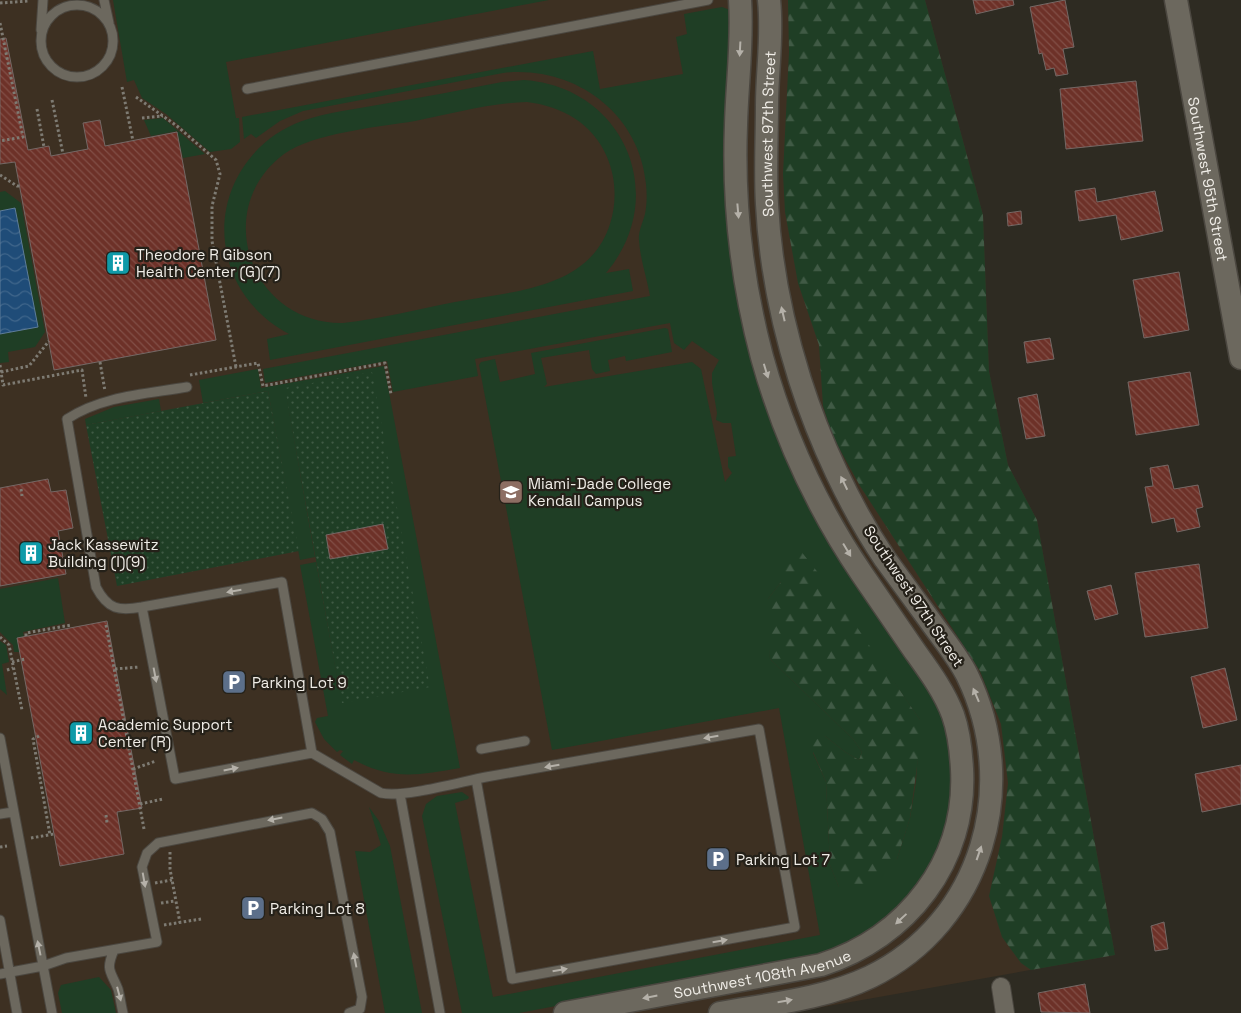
<svg xmlns="http://www.w3.org/2000/svg" width="1241" height="1013" font-family="'Space Grotesk',sans-serif">
	<style>
		.education { fill: #3d3022 }
		.grass { fill: #1f3e25; fill-rule: evenodd }
		.forest { fill: url(#forest-firs) }
		.park { fill: url(#park-dots) }
		.water { fill: url(#water-waves); stroke: #5e7c99 }
		.building { fill: url(#building-back-hatch); stroke: #746865 }
		.lines { fill: none; stroke-linecap: round; stroke-linejoin: round }
		.service-casing { stroke: #4b4740; stroke-width: 11 }
		.minor-casing { stroke: #4b4740; stroke-width: 20 }
		.tertiary-casing { stroke: #4b4740; stroke-width: 25 }
		.path { stroke: #7e7b73; stroke-width: 3; stroke-dasharray: 2.5 2.5; stroke-linecap: butt }
		.service { stroke: #6c685e; stroke-width: 9 }
		.minor { stroke: #6c685e; stroke-width: 18 }
		.tertiary { stroke: #6c685e; stroke-width: 22 }
		.oneway { fill: #b5b1a9 }
		.labels { text-anchor: middle; dominant-baseline: central; stroke-width: 4.5; stroke-linejoin: round; paint-order: stroke }
		.street-label { font-size: 15px; fill: #f0ede7; stroke: #252119 }
		.poi-label { font-size: 15px; fill: #f0ede7; stroke: #252119; text-anchor: start }
	</style>
	<defs>
		<pattern id="forest-firs" width="22" height="20" patternUnits="userSpaceOnUse" patternTransform="scale(1.25)"><rect width="22" height="20" fill="#1f3e25"/><path d="M5 1l3.5 6h-7zM16 11l3.5 6h-7z" fill="#405a45"/></pattern>
		<pattern id="park-dots" width="8" height="8" patternUnits="userSpaceOnUse" patternTransform="scale(1.25)"><rect width="8" height="8" fill="#1f3e25"/><path d="M2 2h.1M6 6h.1" fill="none" stroke="#405a45" stroke-width="1.8" stroke-linecap="round"/></pattern>
		<pattern id="water-waves" width="16" height="10" patternUnits="userSpaceOnUse" patternTransform="scale(1.25)"><rect width="16" height="10" fill="#1f4c78"/><path d="M0 5q4-4 8 0t8 0" fill="none" stroke="#40668b"/></pattern>
		<pattern id="building-back-hatch" width="6" height="6" patternUnits="userSpaceOnUse" patternTransform="scale(1.25)"><rect width="6" height="6" fill="#6d3128"/><path d="M-1 5l2 2M0 0l6 6M5-1l2 2" fill="none" stroke="#824f47"/></pattern>
	</defs>
	<rect width="100%" height="100%" fill="#2e2b22"/>
	<path class="education" d="M0 0H925L983 215 989 371 1008 465 1037 520 1115 955 789 1013H0Z"/>
	<path class="grass" d="M113 0H549L226 62 236 118H239L240 142 231 149 210 152 166 114 142 98 134 80 127 82Z
		M722 7 730 10 757 366 929 686 950 735 953 808 932 867 893 917 825 955 519 1013H462L422 816 426 804 437 796 462 792 469 797 468 799 455 803 493 997 820 935 779 708 552 750 479 365 481 362 495 359 500 382 535 374 531 353 665 328 668 329 672 352 626 361 625 356 608 360 610 371 596 374 592 369 589 350 541 358 547 384 544 387 692 362 701 369 725 482 732 473 728 467V457L736 456 731 423H723L716 420 717 413 712 383V373L719 360 692 341 684 350 674 343 670 323 475 359 478 376 393 392 387 361 265 383 263 369 650 296C647 278 640 259 639 240 638 232 643 222 645 214 647 204 647 194 646 184 639 111 572 65 503 73L303 111 280 121 256 138 251 134 244 139 242 117 593 51 600 89 683 74 676 37 687 34 684 14ZM781 582 882 665 920 720 916 782 910 818 897 859 839 887 830 865 826 782 813 753 825 736 845 752 859 760 862 752 853 739 770 659 768 599Z
		M524 80C624 87 671 196 606 273L629 269 633 291 270 360 267 339 289 334C254 315 229 283 225 242 219 189 252 139 302 121 327 112 357 109 383 104 423 97 462 90 502 82ZM527 102C561 106 593 123 607 157 616 178 617 202 610 224 589 290 512 291 455 302 418 309 380 319 343 323 251 325 210 209 284 154 313 133 378 127 415 121 451 114 489 103 527 102Z
		M163 118 205 154 183 158 177 131 151 136 144 120Z
		M5 191 21 203 45 332 35 347 8 352 9 362 0 363V192Z
		M384 366 460 768C418 775 394 781 354 760L352 764 340 755 343 751 340 750 337 752 324 739 315 722 317 718 328 716 300 565 316 562 342 703 285 388 315 557 300 560 268 391 203 403 199 380 258 369 261 388Z
		M159 399 161 411 86 425 85 419 114 407Z
		M58 578 65 623 23 632 24 637 17 638 19 652H14L13 645 0 632V589Z
		M0 641 6 645 9 662 2 664 7 695 0 689Z
		M369 807 379 821 390 846 422 1013H385L355 851 370 852 381 845Z
		M99 977 111 990 116 1013H62L58 993 61 985Z"/>
	<path class="forest" d="M788 0H925L983 215 989 371 1008 465 1037 520 1115 955 1031 970 1021 963 1002 937 989 896 1002 837 1008 783 1001 724 980 671 860 486 833 437 823 406 819 345 798 283 785 212 783 174 789 52Z
		M800 550 831 589 920 720V744L910 818 897 859 861 886 839 887 830 865 826 782 809 742 825 736 845 752 859 760 862 752 853 739 770 659 767 627 768 599 781 582 778 567 784 556Z"/>
	<path class="park" d="M372 372 430 687 342 703 285 388Z
		M268 391 299 551 117 586 86 425Z"/>
	<path class="water" d="M15 208 38 327 0 334V211Z"/>
	<path class="building" d="M973 0H1013L1014 5 976 14Z
		M1065 0 1074 47 1063 49 1068 74 1056 76 1054 68 1046 70 1042 53 1039 54 1030 7Z
		M6 38 28 150 49 146 51 156 88 149 83 123 100 120 105 146 177 132 216 340 54 370 15 162 0 164V39Z
		M1136 81 1143 141 1066 149 1060 89Z
		M1095 188 1097 202 1155 191 1163 231 1121 240 1116 215 1079 221 1075 191Z
		M1021 211 1022 224 1008 226 1007 213Z
		M1179 272 1189 330 1144 338 1133 280Z
		M1050 338 1054 359 1027 363 1024 342Z
		M1190 372 1199 425 1136 435 1128 382Z
		M1037 394 1045 436 1026 439 1018 398Z
		M1168 465 1174 489 1198 485 1203 507 1196 509 1200 527 1177 532 1174 518 1152 523 1145 487 1153 486 1150 468Z
		M48 479 51 492 66 490 73 528 58 531 66 574 0 586V488Z
		M383 524 388 549 330 559 326 535Z
		M1199 564 1208 628 1145 637 1135 573Z
		M1111 585 1118 614 1095 620 1087 591Z
		M107 621 142 808 117 812 124 854 60 866 17 638Z
		M1225 668 1237 720 1203 728 1191 677Z
		M1241 765V804L1202 812 1195 774Z
		M1164 922 1168 949 1155 951 1151 926Z
		M1085 984 1090 1013 1041 1012 1038 993Z"/>
	<g class="lines">
		<defs>
			<path id="service" d="M104 0 109 23
				M41 41a36 36 0 1 1 72 0a36 36 0 1 1-72 0Z
				M41 30 43 0
				M247 89 708 0
				M142 607C119 611 108 610 96 587L67 419C102 396 146 394 187 387
				M0 738 52 1013
				M481 749 525 741
				M312 753 282 582 142 607 175 779 312 753 381 793C404 798 460 782 486 777L759 729 795 927 512 979 476 779
				M400 794 440 1013
				M0 814 13 812
				M0 920 17 1013
				M114 950C105 971 111 971 118 989 120 996 121 1005 123 1013
				M0 974 43 966 66 958 157 942 142 867 147 853 158 843 312 813 322 819 330 832 362 997 360 1009 349 1013"/>
			<path id="minor" d="M1001 987 1005 1013"/>
			<g id="tertiary">
				<path id="s1" d="M1176 0 1241 358"/>
				<path id="s2" d="M565 1013 821 965C908 937 967 861 962 769 961 751 959 732 953 715 944 691 929 671 914 650 897 625 879 599 862 574 818 509 783 433 762 357 742 282 733 202 736 125 737 83 743 42 740 0"/>
				<path id="s3" d="M720 1013C770 1004 824 999 870 977 983 922 1021 785 967 675 959 659 947 644 936 629 919 606 902 582 885 559 850 507 819 440 800 380 782 323 770 264 767 204 765 171 767 138 767 105 767 70 773 36 769 0"/>
			</g>
		</defs>
		<use href="#service" class="service-casing"/>
		<use href="#minor" class="minor-casing"/>
		<use href="#tertiary" class="tertiary-casing"/>
		<path class="path" d="M0 3 29 1
			M0 23 23 137 0 141
			M122 87 133 141
			M136 97 177 126 216 160 220 174 212 206V241L236 367
			M52 100 63 154
			M37 109 44 147
			M142 118 163 116
			M0 175 17 186H20
			M100 362 105 391
			M0 365 3 385 82 370 86 398
			M1 372 29 366 49 341
			M190 375 258 363 263 386 385 363 391 394
			M21 489 22 496
			M106 625 144 829
			M26 636V633L71 625
			M0 637 9 645 22 710
			M12 662 25 659
			M115 669 139 667
			M7 670 13 668
			M39 736 33 739 50 835
			M133 769 156 761
			M140 804 163 799
			M106 815 107 823
			M31 838 54 834
			M0 847 7 846
			M170 852V869L180 923
			M155 883 172 880
			M161 903 175 901
			M164 925 201 919"/>
		<use href="#service" class="service"/>
		<use href="#minor" class="minor"/>
		<use href="#tertiary" class="tertiary"/>
	</g>
	<defs><path id="oneway-solid" d="M-6-.8H1V-3.2L6.5 0L1 3.2V.8H-6Z" transform="scale(1.25)"/></defs>
	<g class="oneway">
		<use href="#oneway-solid" transform="translate(740 49) rotate(93)"/>
		<use href="#oneway-solid" transform="translate(738 211) rotate(85)"/>
		<use href="#oneway-solid" transform="translate(783 314) rotate(-103)"/>
		<use href="#oneway-solid" transform="translate(766 371) rotate(73)"/>
		<use href="#oneway-solid" transform="translate(844 483) rotate(-116)"/>
		<use href="#oneway-solid" transform="translate(847 550) rotate(59)"/>
		<use href="#oneway-solid" transform="translate(234 591) rotate(170)"/>
		<use href="#oneway-solid" transform="translate(155 675) rotate(79)"/>
		<use href="#oneway-solid" transform="translate(976 695) rotate(-113)"/>
		<use href="#oneway-solid" transform="translate(711 737) rotate(170)"/>
		<use href="#oneway-solid" transform="translate(552 766) rotate(170)"/>
		<use href="#oneway-solid" transform="translate(231 769) rotate(-11)"/>
		<use href="#oneway-solid" transform="translate(275 819) rotate(169)"/>
		<use href="#oneway-solid" transform="translate(979 853) rotate(-71)"/>
		<use href="#oneway-solid" transform="translate(144 880) rotate(80)"/>
		<use href="#oneway-solid" transform="translate(901 919) rotate(137)"/>
		<use href="#oneway-solid" transform="translate(720 941) rotate(-10)"/>
		<use href="#oneway-solid" transform="translate(39 948) rotate(-102)"/>
		<use href="#oneway-solid" transform="translate(355 960) rotate(-101)"/>
		<use href="#oneway-solid" transform="translate(560 970) rotate(-10)"/>
		<use href="#oneway-solid" transform="translate(119 994) rotate(75)"/>
		<use href="#oneway-solid" transform="translate(650 997) rotate(169)"/>
		<use href="#oneway-solid" transform="translate(785 1001) rotate(-10)"/>
	</g>
	<defs>
		<symbol id="building-square" viewBox="-11 -11 22 22"><rect x="-9" y="-9" width="18" height="18" rx="4" fill="#0f9aa8" stroke="#252119"/><path d="M-4-6H4V6H1V3H-1V6H-4ZM-2.5-4.3h1.7v1.8h-1.7ZM.8-4.3h1.7v1.8H.8ZM-2.5-1h1.7V.8h-1.7ZM.8-1h1.7V.8H.8Z" fill="#fff"/></symbol>
		<symbol id="university-square" viewBox="-11 -11 22 22"><rect x="-9" y="-9" width="18" height="18" rx="4" fill="#8d6e63" stroke="#252119"/><path d="M0-5L7-2L0 1L-7-2ZM-4 1L0 2.5L4 1V4Q0 6-4 4Z" fill="#fff"/></symbol>
		<symbol id="parking-square" viewBox="-11 -11 22 22"><rect x="-9" y="-9" width="18" height="18" rx="4" fill="#5c6f8a" stroke="#252119"/><path d="M-3.5-5.5H1a3.5 3.5 0 0 1 0 7H-1V5.5H-3.5ZM-1-3.4V-.6H.8a1.4 1.4 0 0 0 0-2.8Z" fill="#fff"/></symbol>
	</defs>
	<g fill-rule="evenodd">
		<use href="#building-square" x="104" y="249" width="28" height="28"/>
		<use href="#university-square" x="497" y="478" width="28" height="28"/>
		<use href="#building-square" x="17" y="539" width="28" height="28"/>
		<use href="#parking-square" x="220" y="668" width="28" height="28"/>
		<use href="#building-square" x="67" y="719" width="28" height="28"/>
		<use href="#parking-square" x="704" y="845" width="28" height="28"/>
		<use href="#parking-square" x="239" y="894" width="28" height="28"/>
	</g>
	<g class="labels">
		<g class="street-label">
			<text stroke="none"><textPath href="#s3" startOffset="1098">Southwest 97th Street</textPath></text>
			<text stroke="none"><textPath href="#s1" startOffset="182">Southwest 95th Street</textPath></text>
			<text transform="translate(914 596) rotate(56)">Southwest 97th Street</text>
			<text stroke="none"><textPath href="#s2" startOffset="201">Southwest 108th Avenue</textPath></text>
		</g>
		<g class="poi-label">
			<text x="136" y="254">Theodore R Gibson<tspan x="136" dy="17">Health Center (G)(7)</tspan></text>
			<text x="528" y="483">Miami-Dade College<tspan x="528" dy="17">Kendall Campus</tspan></text>
			<text x="48" y="544">Jack Kassewitz<tspan x="48" dy="17">Building (I)(9)</tspan></text>
			<text x="252" y="682">Parking Lot 9</text>
			<text x="98" y="724">Academic Support<tspan x="98" dy="17">Center (R)</tspan></text>
			<text x="736" y="859">Parking Lot 7</text>
			<text x="270" y="908">Parking Lot 8</text>
		</g>
	</g>
</svg>
